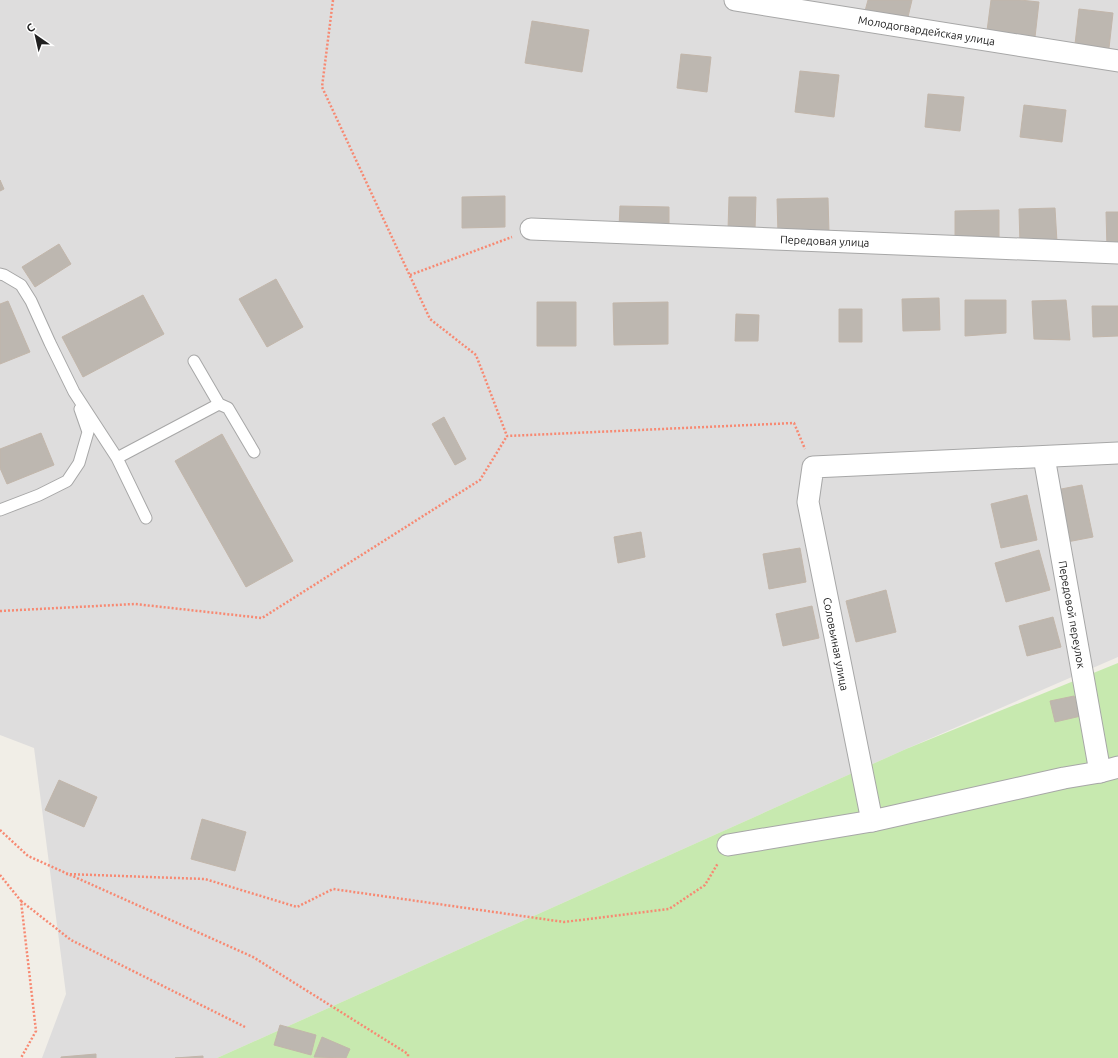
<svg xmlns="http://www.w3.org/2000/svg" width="1118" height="1058" font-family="Ubuntu,sans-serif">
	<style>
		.residential { fill: #dedddd }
		.grass { fill: #c7e9af }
		.building { fill: #bdb7b0; stroke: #c2b6aa }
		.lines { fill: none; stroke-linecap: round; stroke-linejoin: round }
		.service-casing { stroke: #a7a7a7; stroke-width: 13 }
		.minor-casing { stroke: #a7a7a7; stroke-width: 23 }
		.path { stroke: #f78972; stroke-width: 2.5; stroke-dasharray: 2 2; stroke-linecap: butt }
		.service { stroke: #fff; stroke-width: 11 }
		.minor { stroke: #fff; stroke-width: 21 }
		.labels { text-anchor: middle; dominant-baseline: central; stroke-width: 4; stroke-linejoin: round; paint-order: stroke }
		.street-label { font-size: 11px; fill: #202020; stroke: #fff }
	</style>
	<rect width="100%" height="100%" fill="#f1eee7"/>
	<path class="residential" d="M0 0H1118V657L906 749 217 1058H42L66 994 34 748 0 735Z"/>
	<path class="grass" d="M1118 663V1058H217L906 749Z"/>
	<path class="building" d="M868 0H912L907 21 865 11Z
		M991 0H1020L1039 2 1035 37 987 31Z
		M1079 9 1113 13 1109 48 1075 44Z
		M532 21 589 30 582 72 525 63Z
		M681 54 711 57 707 92 677 88Z
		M800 71 839 75 834 117 795 112Z
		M928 94 964 97 960 131 925 127Z
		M1024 105 1066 110 1062 142 1020 137Z
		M0 180 4 189 0 191Z
		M505 196V227L462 228V197Z
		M729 197H756L755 230H728Z
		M828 198 829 233 778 234 777 199Z
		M620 206 669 207V229L619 227Z
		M1055 208 1057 242 1020 244 1019 209Z
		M999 210V242H955V211Z
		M1106 212H1118V248H1107Z
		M59 244 71 264 35 287 22 267Z
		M276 279 303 327 267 347 239 299Z
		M143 295 164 334 83 377 62 337Z
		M939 298 940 330 903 331 902 299Z
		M965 300H1006V333L965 336Z
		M1066 300 1070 340 1034 339 1032 301Z
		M8 301 30 352 0 364V304Z
		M537 302H576V346H537Z
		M668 302V344L614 345 613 303Z
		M1092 306H1118V336L1093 337Z
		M839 309H862V342H839Z
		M736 314 759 315 758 341H735Z
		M444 417 466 459 455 465 432 424Z
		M41 433 54 465 7 484 0 468V449Z
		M222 434 293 561 246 587 175 461Z
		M1082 485 1093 537 1067 542 1056 490Z
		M1027 495 1037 540 1001 548 991 504Z
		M641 532 645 557 618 563 614 537Z
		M800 548 806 582 769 589 763 554Z
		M1039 550 1050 590 1006 602 995 563Z
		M886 590 896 632 856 642 846 601Z
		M812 606 819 638 783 646 776 614Z
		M1053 617 1061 647 1027 656 1019 626Z
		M1074 696 1081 716 1055 722 1050 701Z
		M59 780 97 797 84 827 45 810Z
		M202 819 246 832 235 871 191 859Z
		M280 1025 316 1035 311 1055 274 1045Z
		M322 1037 350 1049 346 1058 314 1057Z
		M96 1054V1058H61V1057Z
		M203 1056V1058H175Z"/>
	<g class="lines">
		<defs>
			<path id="service" d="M0 274 4 275 21 285 31 301 50 343 74 392 117 458 219 404 194 361
				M219 404 228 408 254 452
				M117 458 146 518
				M0 510 39 495 67 481 79 463 88 432 80 409"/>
			<g id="minor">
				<path id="s1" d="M735 0 1118 61"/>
				<path id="s2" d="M531 229 1118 253"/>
				<path id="s3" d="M1044 457 1100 772"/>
				<path d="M872 821 808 502 813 467 1118 453"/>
				<path d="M728 845 872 821 1064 778 1100 772 1118 767"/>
			</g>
		</defs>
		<use href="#service" class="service-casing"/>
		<use href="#minor" class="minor-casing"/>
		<path class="path" d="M333 0 322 87 430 319 476 355 507 436 794 423 805 449
			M410 275 512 237
			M0 611 135 604 262 618 480 480 507 436
			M0 830 28 856 253 957 408 1054V1058
			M66 874 205 879 297 907 333 889 564 922 669 909 705 885 718 863
			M0 875 21 901 36 1031 21 1058
			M21 901 71 940 245 1027"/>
		<use href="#service" class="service"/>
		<use href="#minor" class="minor"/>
	</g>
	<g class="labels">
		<g class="street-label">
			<text stroke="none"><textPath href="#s1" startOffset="194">Молодогвардейская улица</textPath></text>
			<text stroke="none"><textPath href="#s2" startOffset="294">Передовая улица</textPath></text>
			<text stroke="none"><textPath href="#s3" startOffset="160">Передовой переулок</textPath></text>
			<text transform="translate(836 644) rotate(79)">Соловьиная улица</text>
		</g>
	</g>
	<g transform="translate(36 36) rotate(326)" stroke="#ffffff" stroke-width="3" paint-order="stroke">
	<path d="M0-3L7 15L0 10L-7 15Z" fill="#202020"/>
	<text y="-6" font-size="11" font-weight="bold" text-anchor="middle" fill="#202020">С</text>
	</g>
</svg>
